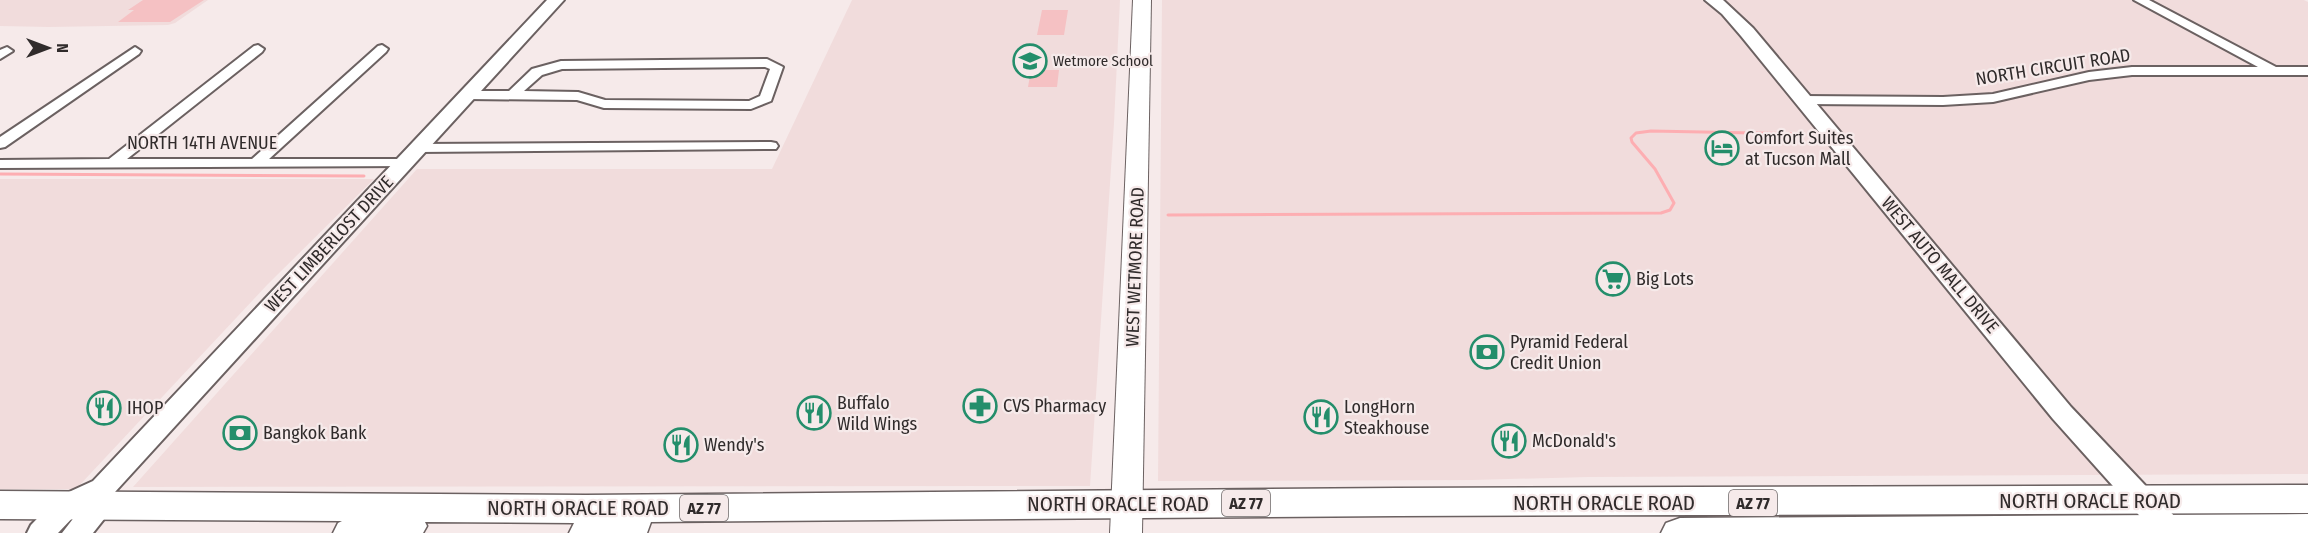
<svg xmlns="http://www.w3.org/2000/svg" width="2308" height="533" font-family="'Fira Sans Condensed',sans-serif">
	<style>
		.built { fill: #f1dcdc }
		.green { fill: #f5c1c3 }
		.lines { fill: none; stroke-linecap: round; stroke-linejoin: round }
		.stream { stroke: #fdaeb2; stroke-width: 3 }
		.street-casing { stroke: #6b6161; stroke-width: 4 }
		.secondary-casing { stroke: #6b6161; stroke-width: 4 }
		.primary-casing { stroke: #6b6161; stroke-width: 2 }
		.highway-casing { stroke: #6b6161; stroke-width: 3 }
		.street { fill: #fff; fill-rule: evenodd }
		.secondary { fill: #fff; fill-rule: evenodd }
		.primary { fill: #fff; fill-rule: evenodd }
		.highway { fill: #fff; fill-rule: evenodd }
		.labels { text-anchor: middle; dominant-baseline: central; stroke-width: 4.5; stroke-linejoin: round; paint-order: stroke }
		.far-poi-label { font-size: 15px; fill: #302b2b; stroke: #f6eaea; text-anchor: start }
		.shield { fill: #f6eaea; stroke: #6b6464; stroke-width: 1.5 }
		.shield-label { font-size: 16px; font-weight: bold; fill: #302b2b }
		.street-label { font-size: 18px; fill: #302b2b; stroke: #f6eaea }
		.poi-label { font-size: 18px; fill: #302b2b; stroke: #f6eaea; text-anchor: start }
		.near-street-label { font-size: 21px; fill: #302b2b; stroke: #f6eaea }
	</style>
	<rect width="100%" height="100%" fill="#f6eaea"/>
	<path class="built" d="M0 0H208L175 23 168 25 49 27 0 26Z
		M852 0H1120L1114 123 1090 486 133 487 417 169H772Z
		M1162 0H2304L2308 2V474L1588 477 1472 480 1158 481Z
		M0 179H374L267 285 76 489H0Z"/>
	<path class="green" d="M143 0H204L170 22H118L134 10H128Z
		M1042 10H1068L1064 35H1037Z
		M1031 70H1059L1057 87H1028Z"/>
	<g class="lines">
		<path class="stream" d="M0 174 364 176
			M1168 215 1661 213 1670 210 1674 203 1655 169 1632 142 1631 138 1636 133 1651 131 1801 134"/>
		<defs>
			<path id="street" d="M2134 0H2149L2276 67H2308V75H2132L2089 80 1993 102 1943 105 1803 104 1796 100 1803 96 1943 97 1993 94 2089 72 2132 67H2258Z
				M258 45 264 49 262 52 127 159H252L378 46 382 45 388 49 386 52 269 159H404L411 163 409 166 0 168V160L109 159 254 46Z
				M7 47 13 51 0 59V50Z
				M135 47 141 51 139 54 5 147 0 148V137Z
				M767 59 783 67 771 101 751 109 604 108 577 100 468 99 461 95 468 91H509L532 69 561 61ZM765 67 770 69 760 96 749 101 605 100 578 92 524 91 542 75 562 69Z
				M771 142 776 143 778 146 776 149 418 152 411 148 418 144Z"/>
			<path id="secondary" d="M547 0H564L115 492 116 504 93 533H62L79 511 58 533H27L31 525 58 497 93 481Z
				M1705 0H1723L1753 28 2071 407 2178 520 2182 528 2180 533H2155L2053 419 1741 36 1722 14Z"/>
			<path id="primary" d="M1133 0H1151L1142 533H1110Z"/>
			<path id="highway" d="M2308 485V513L1396 516 651 522 647 533H569L574 523 425 522 427 526 423 533H333L338 523 342 521 0 519V491L586 495 1396 488Z
				M2308 514V533H1661L1666 523 1680 518Z"/>
		</defs>
		<use href="#street" class="street-casing"/>
		<use href="#secondary" class="secondary-casing"/>
		<use href="#primary" class="primary-casing"/>
		<use href="#highway" class="highway-casing"/>
		<use href="#street" class="street"/>
		<use href="#secondary" class="secondary"/>
		<use href="#primary" class="primary"/>
		<use href="#highway" class="highway"/>
	</g>
	<defs>
		<symbol id="school-ring" viewBox="-11 -11 22 22"><circle r="9.5" fill="#f6eaea" stroke="#248e6b" stroke-width="1.5"/><path d="M0-5L7-2L0 1L-7-2ZM-4 1L0 2.5L4 1V4Q0 6-4 4Z" fill="#248e6b"/></symbol>
		<symbol id="hotel-ring" viewBox="-11 -11 22 22"><circle r="9.5" fill="#f6eaea" stroke="#248e6b" stroke-width="1.5"/><path d="M-6-4.5h1.5V1H6V5H4.5V3h-9V5H-6ZM-4 0a1.8 1.8 0 1 1 3.6 0ZM.5 0V-2.5h3Q6-2.5 6 0Z" fill="#248e6b"/></symbol>
		<symbol id="supermarket-ring" viewBox="-11 -11 22 22"><circle r="9.5" fill="#f6eaea" stroke="#248e6b" stroke-width="1.5"/><path d="M-6-5.5h2.5l.6 2H6L4.5 2H-2.5L-4.4-4H-6ZM-1.5 3.2a1.3 1.3 0 1 0 .1 0ZM3 3.2a1.3 1.3 0 1 0 .1 0Z" fill="#248e6b"/></symbol>
		<symbol id="bank-ring" viewBox="-11 -11 22 22"><circle r="9.5" fill="#f6eaea" stroke="#248e6b" stroke-width="1.5"/><path d="M-6-4H6V4H-6ZM0-2.3a2.3 2.3 0 1 0 0 4.6a2.3 2.3 0 1 0 0-4.6Z" fill="#248e6b"/></symbol>
		<symbol id="pharmacy-ring" viewBox="-11 -11 22 22"><circle r="9.5" fill="#f6eaea" stroke="#248e6b" stroke-width="1.5"/><path d="M-2-6h4v4h4v4h-4v4h-4v-4h-4v-4h4Z" fill="#248e6b"/></symbol>
		<symbol id="restaurant-ring" viewBox="-11 -11 22 22"><circle r="9.5" fill="#f6eaea" stroke="#248e6b" stroke-width="1.5"/><path d="M-5-6h1v4h1v-4h1v4h1v-4h1v5L-1.5 .5V6h-2V.5L-5-1ZM5-6V6H3V1.5H1.5Q1.5-4 5-6Z" fill="#248e6b"/></symbol>
	</defs>
	<g fill-rule="evenodd">
		<use href="#school-ring" x="1011" y="42" width="38" height="38"/>
		<use href="#hotel-ring" x="1703" y="129" width="38" height="38"/>
		<use href="#supermarket-ring" x="1594" y="260" width="38" height="38"/>
		<use href="#bank-ring" x="1468" y="333" width="38" height="38"/>
		<use href="#pharmacy-ring" x="961" y="387" width="38" height="38"/>
		<use href="#restaurant-ring" x="85" y="389" width="38" height="38"/>
		<use href="#restaurant-ring" x="795" y="394" width="38" height="38"/>
		<use href="#restaurant-ring" x="1302" y="398" width="38" height="38"/>
		<use href="#bank-ring" x="221" y="414" width="38" height="38"/>
		<use href="#restaurant-ring" x="1490" y="422" width="38" height="38"/>
		<use href="#restaurant-ring" x="662" y="426" width="38" height="38"/>
	</g>
	<g class="labels">
		<g class="far-poi-label">
			<text x="1053" y="61">Wetmore School</text>
		</g>
		<g class="shield">
			<rect x="1222" y="490" width="48" height="26" rx="4.5"/>
			<rect x="1729" y="490" width="48" height="26" rx="4.5"/>
			<rect x="680" y="495" width="48" height="26" rx="4.5"/>
		</g>
		<g class="shield-label">
			<text x="1246" y="503">AZ 77</text>
			<text x="1753" y="503">AZ 77</text>
			<text x="704" y="508">AZ 77</text>
		</g>
		<g class="street-label">
			<text transform="translate(2053 67) rotate(-9)">NORTH CIRCUIT ROAD</text>
			<text x="202" y="143">NORTH 14TH AVENUE</text>
			<text transform="translate(329 244) rotate(-47)">WEST LIMBERLOST DRIVE</text>
			<text transform="translate(1940 265) rotate(50)">WEST AUTO MALL DRIVE</text>
			<text transform="translate(1135 267) rotate(-88)">WEST WETMORE ROAD</text>
		</g>
		<g class="poi-label">
			<text x="1745" y="138">Comfort Suites<tspan x="1745" dy="21">at Tucson Mall</tspan></text>
			<text x="1636" y="279">Big Lots</text>
			<text x="1510" y="342">Pyramid Federal<tspan x="1510" dy="21">Credit Union</tspan></text>
			<text x="837" y="403">Buffalo<tspan x="837" dy="21">Wild Wings</tspan></text>
			<text x="1003" y="406">CVS Pharmacy</text>
			<text x="1344" y="407">LongHorn<tspan x="1344" dy="21">Steakhouse</tspan></text>
			<text x="127" y="408">IHOP</text>
			<text x="263" y="433">Bangkok Bank</text>
			<text x="1532" y="441">McDonald's</text>
			<text x="704" y="445">Wendy's</text>
		</g>
		<g class="near-street-label">
			<text x="2090" y="501">NORTH ORACLE ROAD</text>
			<text x="1604" y="503">NORTH ORACLE ROAD</text>
			<text x="1118" y="504">NORTH ORACLE ROAD</text>
			<text x="578" y="508">NORTH ORACLE ROAD</text>
		</g>
	</g>
	<g transform="translate(48 48) rotate(90)" stroke="#f6eaea" stroke-width="4.5" paint-order="stroke">
	<path d="M0-4.5L10 22L0 15L-10 22Z" fill="#302b2b"/>
	<text y="-9" font-size="16" font-weight="bold" text-anchor="middle" fill="#302b2b">N</text>
	</g>
</svg>
